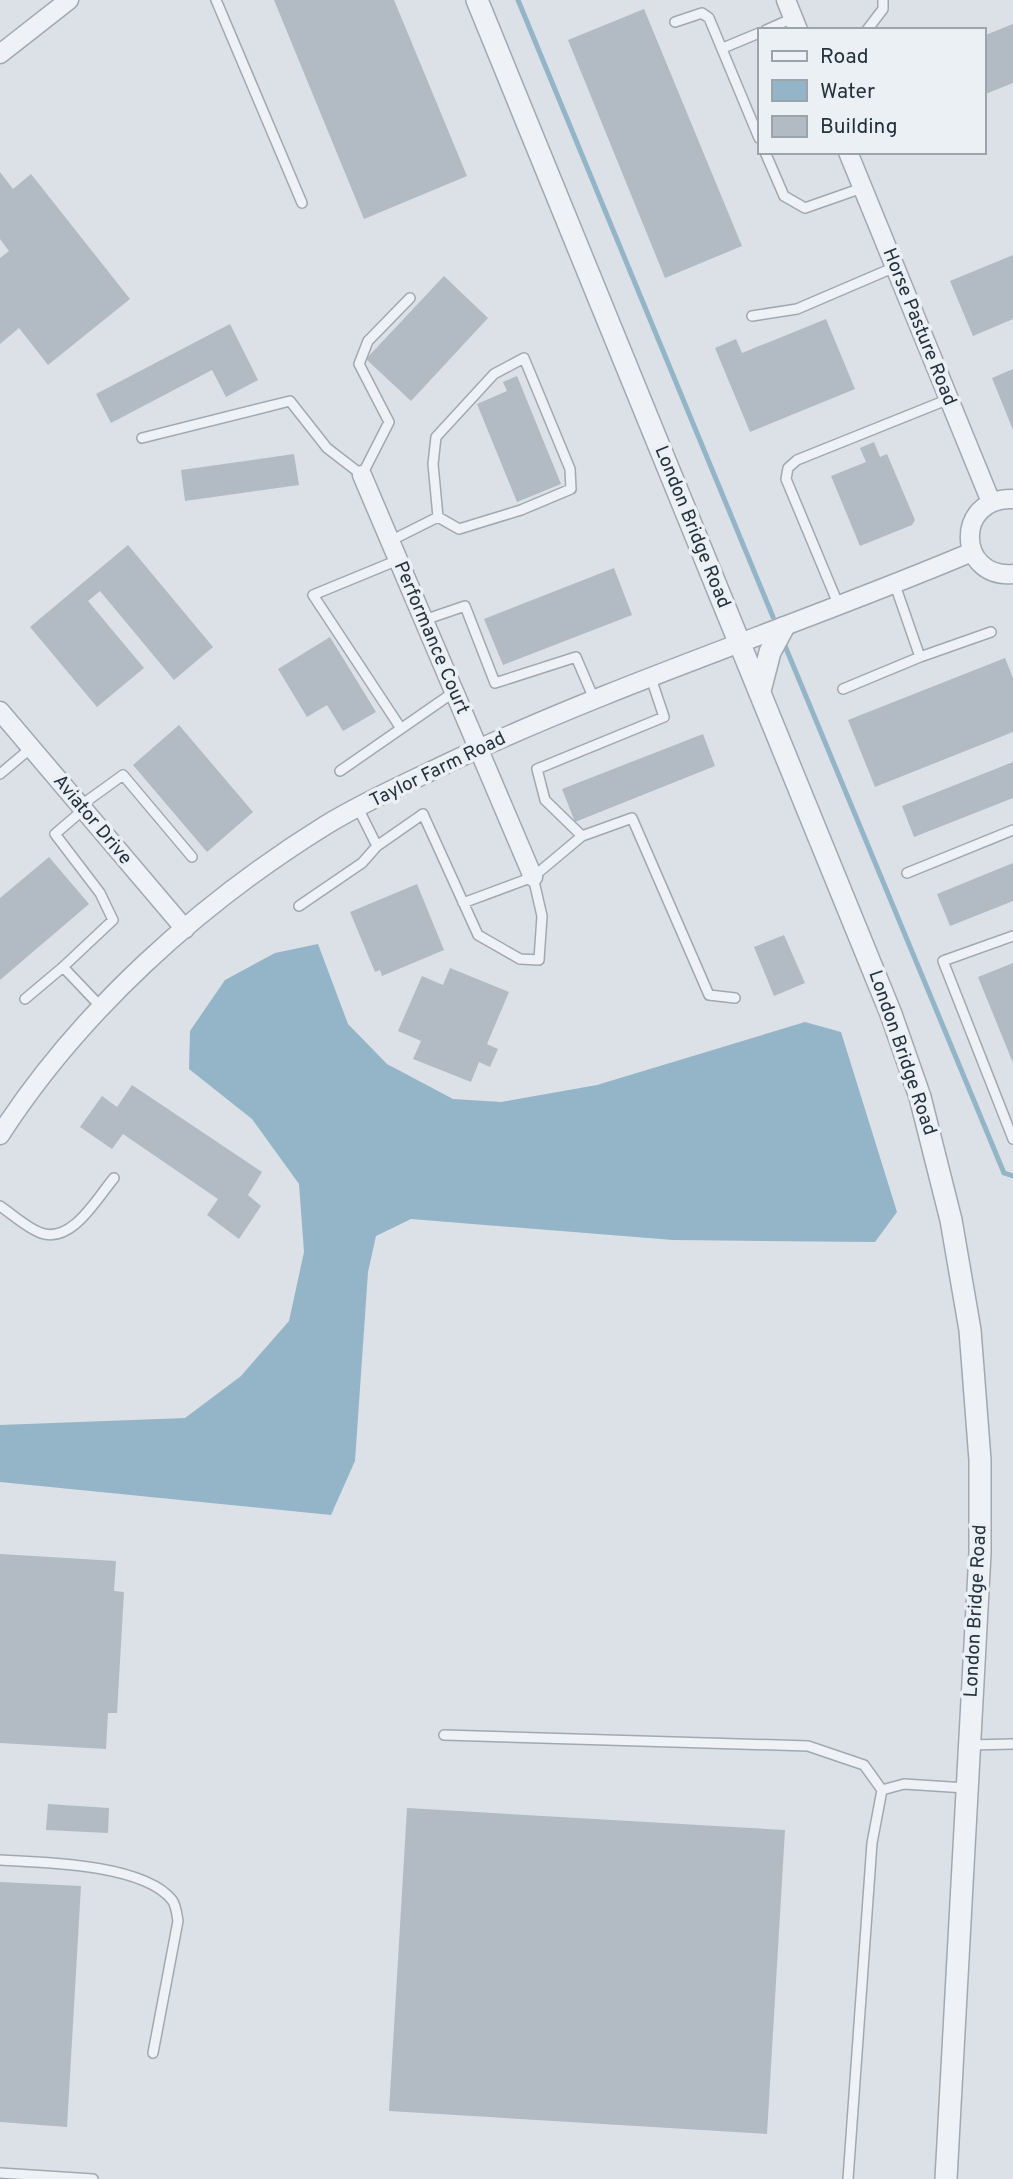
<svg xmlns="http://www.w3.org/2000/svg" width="1013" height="2179" font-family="Overpass,sans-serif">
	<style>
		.water { fill: #94b5c8 }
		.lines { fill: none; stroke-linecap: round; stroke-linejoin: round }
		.stream { stroke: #94b5c8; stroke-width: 5 }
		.building { fill: #b2bbc3 }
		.service-casing { stroke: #a1a9b0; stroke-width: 12 }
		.minor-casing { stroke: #a1a9b0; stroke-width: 21 }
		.tertiary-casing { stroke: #a1a9b0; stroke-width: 24 }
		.service { stroke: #eef1f5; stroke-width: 9 }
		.minor { stroke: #eef1f5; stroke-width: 18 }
		.tertiary { stroke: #eef1f5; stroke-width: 21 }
		.labels { text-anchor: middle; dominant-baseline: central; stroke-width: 7; stroke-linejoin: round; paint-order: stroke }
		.street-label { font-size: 19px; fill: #25313d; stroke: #eaf0f4 }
	</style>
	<rect width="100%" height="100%" fill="#dbe1e6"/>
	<path class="water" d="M318 944 348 1024 387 1064 453 1099 501 1102 597 1085 805 1022 841 1032 897 1212 875 1242 673 1240 411 1219 376 1236 368 1272 355 1461 331 1515 0 1482V1425L185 1418 241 1376 289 1321 304 1252 299 1184 252 1119 189 1069 190 1031 225 980 275 953Z"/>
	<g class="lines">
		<path class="stream" d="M518 0 773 617
			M783 641 1004 1173 1013 1176"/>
	</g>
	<path class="building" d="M274 0H394L467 176 364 219Z
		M644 9 742 246 665 278 568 40Z
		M1013 24V83L983 95V36Z
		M0 172 13 189 31 174 130 299 48 365 19 328 0 344V258L9 251 0 239Z
		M1013 255V319L973 336 950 281Z
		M444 276 488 318 411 401 366 359Z
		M826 319 855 389 750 432 715 348 736 339 742 353Z
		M230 324 258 380 226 397 212 370 111 423 96 394Z
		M1013 369V430L992 378Z
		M517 376 561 484 517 502 477 404 507 391 503 382Z
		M874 442 880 457 887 454 915 520 912 525 860 546 831 476 866 462 860 448Z
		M294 454 299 485 185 501 181 470Z
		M128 545 213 647 174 680 100 591 88 601 144 668 97 707 30 627Z
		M614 568 632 615 503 665 484 619Z
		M330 637 376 712 343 731 327 705 307 717 278 669Z
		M1005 658 1013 678V732L875 787 848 720Z
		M179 725 253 812 207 852 133 765Z
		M703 734 715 766 575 822 562 789Z
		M1013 762V798L914 837 902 806Z
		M49 857 89 904 0 980V898Z
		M1013 863V901L950 926 937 894Z
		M417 884 444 950 382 976 380 970 375 972 350 912Z
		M784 935 805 983 774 996 754 947Z
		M1013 963V1063L978 977Z
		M450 968 509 992 487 1044 498 1049 490 1067 479 1062 471 1082 413 1059 421 1041 398 1031 422 976 443 985Z
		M132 1085 262 1172 248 1195 261 1206 239 1239 207 1215 218 1199 123 1134 112 1149 80 1127 102 1096 117 1107Z
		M0 1554 116 1561 114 1591 124 1592 117 1713H108L106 1749 0 1743Z
		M48 1804 109 1808 108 1833 46 1830Z
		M407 1808 785 1830 767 2134 389 2111Z
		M0 1882 81 1886 67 2127 0 2122Z"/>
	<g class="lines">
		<defs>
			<path id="service" d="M216 0 302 203
				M675 22 702 13 709 18 759 138
				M766 30 793 18
				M867 30 883 9V0
				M723 48 759 33
				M765 152 784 196 805 208 862 188
				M752 316 797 309 895 267
				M142 438 290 401 327 448 362 475 389 422 359 364 368 341 410 298
				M390 541 438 517 459 529 521 510 571 489 570 469 524 358 494 374 436 437 433 464 438 517
				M398 560 313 595 400 727
				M839 606 786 479 788 468 797 460 949 399
				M424 620 465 606 495 683 576 657 594 699
				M920 657 991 632
				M843 689 920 657 895 585
				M340 771 454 692
				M0 774 31 748
				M80 806 123 775 192 857
				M358 808 377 846 423 814 478 935 520 959 539 960 542 916 533 877
				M83 810 55 834 100 893 113 920 63 967 102 1008
				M582 836 545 800 537 769 664 717 651 678
				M907 873 1013 830
				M463 903 533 877 582 836 632 818 709 995 735 998
				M299 906 362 863 377 846
				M1013 936 943 961 1013 1139
				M25 999 63 967
				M0 1206C12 1214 27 1228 41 1233 72 1244 97 1198 114 1178
				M444 1735 808 1746 864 1765 882 1790
				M970 1745 1013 1744
				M0 1860C42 1862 144 1864 172 1900 176 1905 177 1915 178 1921L153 2053
				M0 2173 93 2179
				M848 2179 872 1843 882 1790 904 1784 966 1788"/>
			<path id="minor" d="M786 0 798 30
				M0 54 69 0
				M848 152 991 502
				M362 475 533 877
				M1013 499C954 497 957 579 1013 574
				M0 711 185 929
				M0 1135C80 1011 200 903 326 825 365 801 409 782 450 762 620 682 799 625 972 552"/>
			<path id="tertiary" d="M477 0 891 1014 920 1097 951 1220 970 1330 980 1460V1553L946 2179
				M760 691 770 652 783 628"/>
		</defs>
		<use href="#service" class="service-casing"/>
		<use href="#minor" class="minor-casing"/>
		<use href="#tertiary" class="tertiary-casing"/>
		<use href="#service" class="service"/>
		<use href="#minor" class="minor"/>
		<use href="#tertiary" class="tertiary"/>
	</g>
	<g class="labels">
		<g class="street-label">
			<text transform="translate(919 327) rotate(68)">Horse Pasture Road</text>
			<text transform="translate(692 527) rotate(68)">London Bridge Road</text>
			<text transform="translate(431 638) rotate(67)">Performance Court</text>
			<text transform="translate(438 770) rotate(-26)">Taylor Farm Road</text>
			<text transform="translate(92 820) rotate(50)">Aviator Drive</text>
			<text transform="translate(902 1053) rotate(71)">London Bridge Road</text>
			<text transform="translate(976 1611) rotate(-87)">London Bridge Road</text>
		</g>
	</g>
	<rect x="758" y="28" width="228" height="126" fill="#eaf0f4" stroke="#9ba4ab" stroke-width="2"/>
	<rect x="772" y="51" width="35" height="10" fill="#eef1f5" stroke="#9ba4ab" stroke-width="2"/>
	<text x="820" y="63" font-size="21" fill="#25313d">Road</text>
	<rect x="772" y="80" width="35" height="21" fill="#94b5c8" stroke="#9ba4ab" stroke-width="2"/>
	<text x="820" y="98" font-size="21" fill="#25313d">Water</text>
	<rect x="772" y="116" width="35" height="21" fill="#b2bbc3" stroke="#9ba4ab" stroke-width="2"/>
	<text x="820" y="133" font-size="21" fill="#25313d">Building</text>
</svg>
